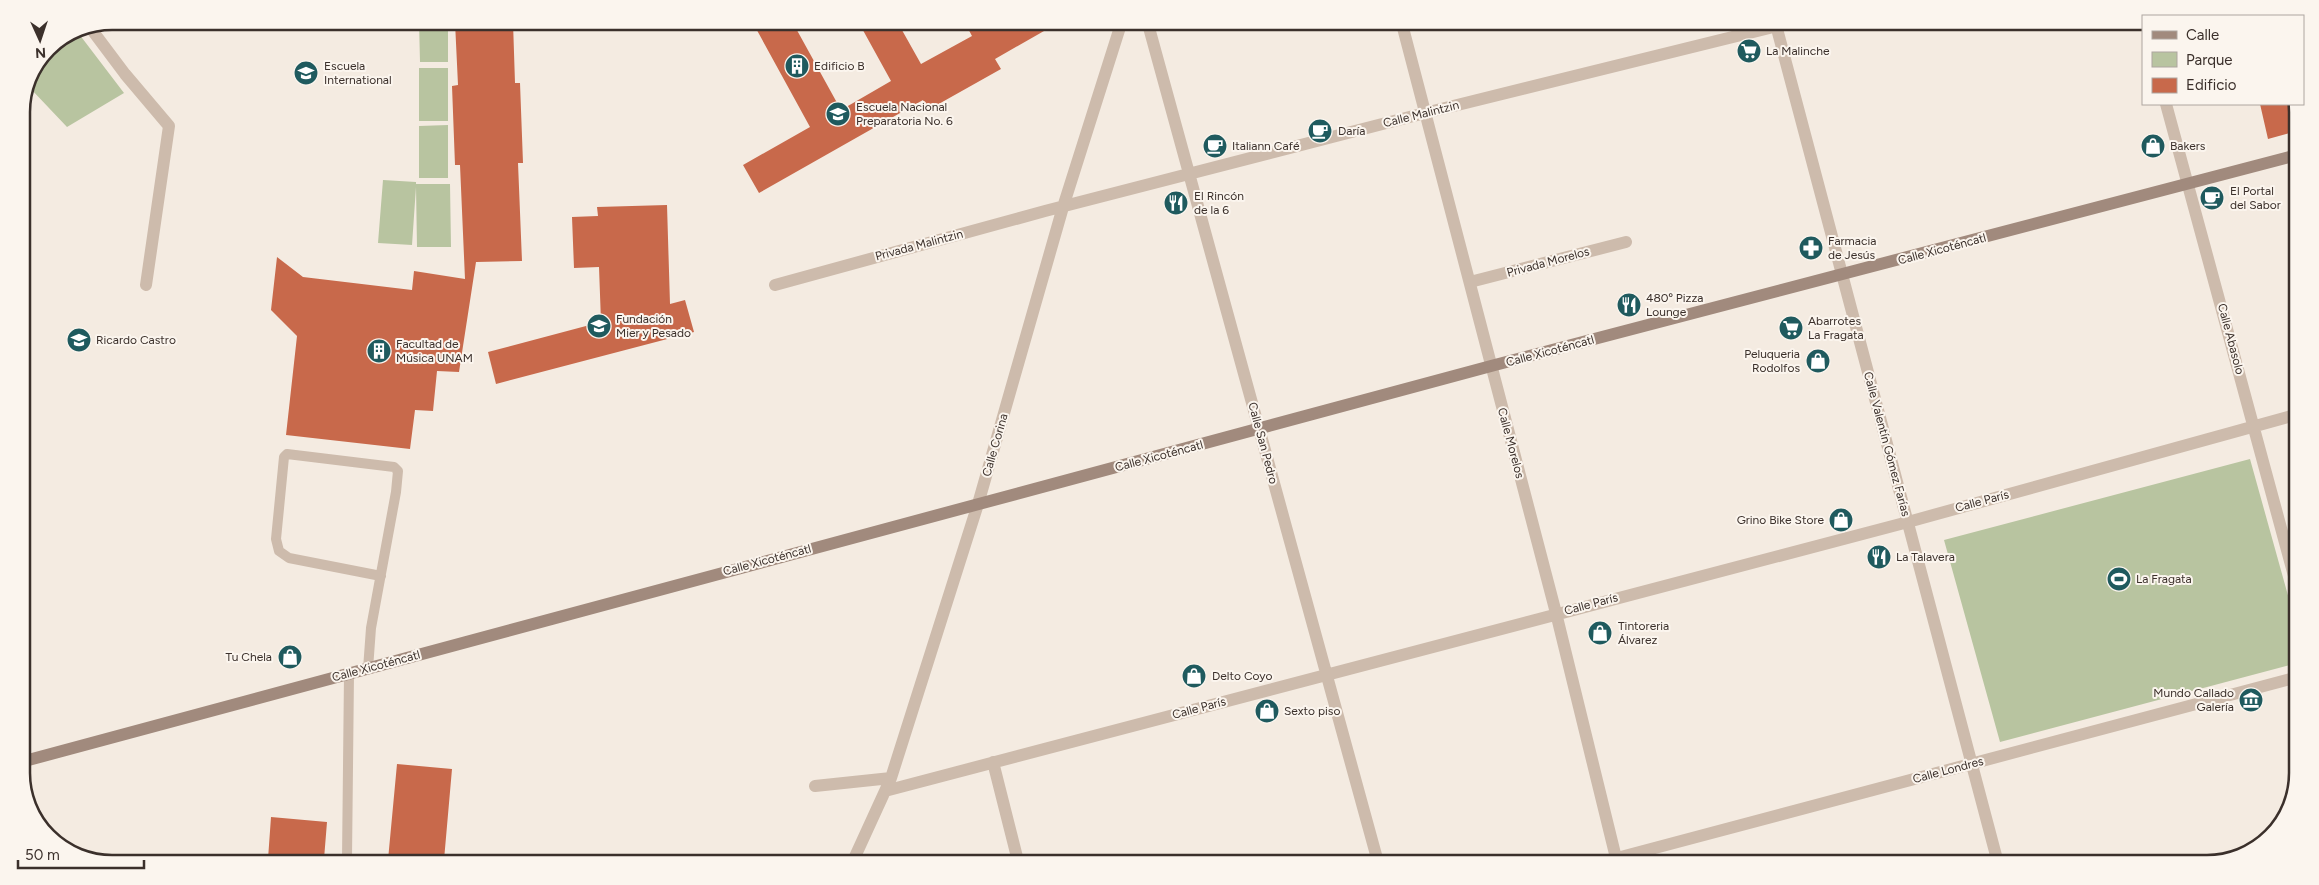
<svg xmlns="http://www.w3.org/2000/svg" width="2319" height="885" font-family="Figtree,sans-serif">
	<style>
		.green { fill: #b8c4a0 }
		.building { fill: #c8694b }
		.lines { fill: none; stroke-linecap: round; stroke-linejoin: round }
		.lane { stroke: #cdbbac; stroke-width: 10 }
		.street { stroke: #cdbbac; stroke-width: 12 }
		.secondary { stroke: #a18a7d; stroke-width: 12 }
		.labels { text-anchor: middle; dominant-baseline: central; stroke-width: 4; stroke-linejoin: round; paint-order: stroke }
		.poi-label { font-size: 12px; fill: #3b302b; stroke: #fbf5ee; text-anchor: start }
		.street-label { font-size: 12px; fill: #3b302b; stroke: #fbf5ee }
		.rim { fill: none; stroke: #3b302b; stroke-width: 2.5 }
	</style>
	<rect width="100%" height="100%" fill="#f4ebe1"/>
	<path class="green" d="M419 22H448V62H420Z
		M76 30 124 93 67 127 30 88 48 48Z
		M419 68H448V121H419Z
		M448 125V178H419V126Z
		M383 180 416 182V184H450L451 247H417L416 187 412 245 378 243Z
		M2250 459 2294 617V664L2000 742 1944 540Z"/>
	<path class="building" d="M455 22H513L515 83H520L523 163H518L522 261 476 262 459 372 437 371 433 411 415 410 410 449 286 435 297 336 271 310 277 257 303 277 412 290 414 271 465 279 460 165H455L452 86 458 85Z
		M753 23H793L841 110 891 81 859 23H898L921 64 972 36 965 23H1058L995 59 1001 69 928 110 923 100 759 193 743 165 810 127Z
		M2260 104H2297V131L2268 139Z
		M667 205 670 304 685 300 694 332 496 384 488 352 601 322 599 267 574 268 572 217 598 216 597 207Z
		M397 764 452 769 444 860H388Z
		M271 817 327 822 324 859H268Z"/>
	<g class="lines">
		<path class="lane" d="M368 669 371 628 396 492 398 471 394 467 287 454 284 457 276 539 279 551 289 558 381 576
			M347 859 349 674"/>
		<path class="street" d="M1148 24 1378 862
			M1402 24 1556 613 1617 862
			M1776 25 1998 863
			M89 26 125 74 169 126 146 285
			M2166 104 2294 576
			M1470 282 1626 242
			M775 285 1045 211 1425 113 1781 25
			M993 762 1018 861
			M815 786 891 778
			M885 791 1908 522 2295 415
			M853 861 891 778 978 504 1063 207 1121 24
			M1602 862 2294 678"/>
		<path class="secondary" d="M21 762 1491 366 2297 155"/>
	</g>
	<defs>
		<symbol id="supermarket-disc" viewBox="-11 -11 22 22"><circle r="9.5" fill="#1f5a5e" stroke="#fbf5ee"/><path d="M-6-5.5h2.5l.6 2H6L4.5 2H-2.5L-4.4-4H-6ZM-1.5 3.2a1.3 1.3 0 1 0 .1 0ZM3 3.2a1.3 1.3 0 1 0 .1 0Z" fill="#fff"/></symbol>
		<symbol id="building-disc" viewBox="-11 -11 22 22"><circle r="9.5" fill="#1f5a5e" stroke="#fbf5ee"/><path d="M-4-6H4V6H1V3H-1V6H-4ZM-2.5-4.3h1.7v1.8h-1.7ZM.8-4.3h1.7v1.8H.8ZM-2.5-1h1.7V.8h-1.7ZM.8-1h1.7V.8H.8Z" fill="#fff"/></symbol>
		<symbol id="school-disc" viewBox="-11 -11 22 22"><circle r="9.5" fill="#1f5a5e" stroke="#fbf5ee"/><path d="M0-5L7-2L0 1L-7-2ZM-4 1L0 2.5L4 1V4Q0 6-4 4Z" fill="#fff"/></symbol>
		<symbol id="cafe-disc" viewBox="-11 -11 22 22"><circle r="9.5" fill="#1f5a5e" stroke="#fbf5ee"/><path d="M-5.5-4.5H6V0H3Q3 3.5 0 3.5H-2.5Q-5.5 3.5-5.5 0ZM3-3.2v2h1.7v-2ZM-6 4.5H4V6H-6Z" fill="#fff"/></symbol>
		<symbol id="shop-disc" viewBox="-11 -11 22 22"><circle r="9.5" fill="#1f5a5e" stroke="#fbf5ee"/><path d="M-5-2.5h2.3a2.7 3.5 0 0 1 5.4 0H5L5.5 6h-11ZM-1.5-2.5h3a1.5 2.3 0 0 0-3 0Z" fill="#fff"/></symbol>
		<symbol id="restaurant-disc" viewBox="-11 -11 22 22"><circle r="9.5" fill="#1f5a5e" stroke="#fbf5ee"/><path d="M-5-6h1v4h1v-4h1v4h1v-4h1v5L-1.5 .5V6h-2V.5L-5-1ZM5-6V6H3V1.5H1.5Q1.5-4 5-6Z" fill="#fff"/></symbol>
		<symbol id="pharmacy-disc" viewBox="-11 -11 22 22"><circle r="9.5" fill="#1f5a5e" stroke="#fbf5ee"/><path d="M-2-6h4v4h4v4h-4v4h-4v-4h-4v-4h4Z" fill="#fff"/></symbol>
		<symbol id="stadium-disc" viewBox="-11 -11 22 22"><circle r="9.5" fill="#1f5a5e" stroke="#fbf5ee"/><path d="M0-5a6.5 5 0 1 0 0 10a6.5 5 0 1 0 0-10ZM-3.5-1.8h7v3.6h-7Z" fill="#fff"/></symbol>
		<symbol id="museum-disc" viewBox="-11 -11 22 22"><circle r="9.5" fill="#1f5a5e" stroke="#fbf5ee"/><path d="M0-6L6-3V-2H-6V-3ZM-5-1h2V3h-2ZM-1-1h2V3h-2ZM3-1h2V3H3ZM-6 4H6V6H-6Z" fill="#fff"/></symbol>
	</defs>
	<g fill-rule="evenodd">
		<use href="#supermarket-disc" x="1735" y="37" width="28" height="28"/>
		<use href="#building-disc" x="783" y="52" width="28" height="28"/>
		<use href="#school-disc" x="292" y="59" width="28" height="28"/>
		<use href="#school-disc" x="824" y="100" width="28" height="28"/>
		<use href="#cafe-disc" x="1306" y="117" width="28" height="28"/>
		<use href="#cafe-disc" x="1201" y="132" width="28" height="28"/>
		<use href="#shop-disc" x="2139" y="132" width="28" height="28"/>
		<use href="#cafe-disc" x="2198" y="184" width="28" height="28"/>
		<use href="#restaurant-disc" x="1162" y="189" width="28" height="28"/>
		<use href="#pharmacy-disc" x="1797" y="234" width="28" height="28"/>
		<use href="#restaurant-disc" x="1615" y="291" width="28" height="28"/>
		<use href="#school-disc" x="585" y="312" width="28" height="28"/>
		<use href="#supermarket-disc" x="1777" y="314" width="28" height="28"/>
		<use href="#school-disc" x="65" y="326" width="28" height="28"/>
		<use href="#building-disc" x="365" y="337" width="28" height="28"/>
		<use href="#shop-disc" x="1804" y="347" width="28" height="28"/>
		<use href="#shop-disc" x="1827" y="506" width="28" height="28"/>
		<use href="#restaurant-disc" x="1865" y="543" width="28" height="28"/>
		<use href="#stadium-disc" x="2105" y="565" width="28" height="28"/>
		<use href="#shop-disc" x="1586" y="619" width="28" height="28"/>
		<use href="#shop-disc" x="276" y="643" width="28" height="28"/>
		<use href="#shop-disc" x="1180" y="662" width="28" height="28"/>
		<use href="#museum-disc" x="2237" y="686" width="28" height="28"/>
		<use href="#shop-disc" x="1253" y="697" width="28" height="28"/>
	</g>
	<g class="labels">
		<g class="poi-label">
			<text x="1766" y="51">La Malinche</text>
			<text x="324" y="66">Escuela<tspan x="324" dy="14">International</tspan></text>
			<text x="814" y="66">Edificio B</text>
			<text x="856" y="107">Escuela Nacional<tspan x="856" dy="14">Preparatoria No. 6</tspan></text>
			<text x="1338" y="131">Daría</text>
			<text x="1232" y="146">Italiann Café</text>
			<text x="2170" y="146">Bakers</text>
			<text x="2230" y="191">El Portal<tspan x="2230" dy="14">del Sabor</tspan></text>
			<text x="1194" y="196">El Rincón<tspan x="1194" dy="14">de la 6</tspan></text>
			<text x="1828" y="241">Farmacia<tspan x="1828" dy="14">de Jesús</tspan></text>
			<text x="1646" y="298">480º Pizza<tspan x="1646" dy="14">Lounge</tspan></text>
			<text x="616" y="319">Fundación<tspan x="616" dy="14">Mier y Pesado</tspan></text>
			<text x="1808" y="321">Abarrotes<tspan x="1808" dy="14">La Fragata</tspan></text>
			<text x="96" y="340">Ricardo Castro</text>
			<text x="396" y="344">Facultad de<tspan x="396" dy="14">Música UNAM</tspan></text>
			<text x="1800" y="354" text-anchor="end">Peluqueria<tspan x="1800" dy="14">Rodolfos</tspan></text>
			<text x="1824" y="520" text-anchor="end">Grino Bike Store</text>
			<text x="1896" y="557">La Talavera</text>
			<text x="2136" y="579">La Fragata</text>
			<text x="1618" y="626">Tintoreria<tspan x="1618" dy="14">Álvarez</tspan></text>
			<text x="272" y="657" text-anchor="end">Tu Chela</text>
			<text x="1212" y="676">Delto Coyo</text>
			<text x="2234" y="693" text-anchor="end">Mundo Callado<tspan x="2234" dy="14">Galería</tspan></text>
			<text x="1284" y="711">Sexto piso</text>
		</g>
		<g class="street-label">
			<text transform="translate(1421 114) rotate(-14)">Calle Malintzin</text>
			<text transform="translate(919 245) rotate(-15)">Privada Malintzin</text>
			<text transform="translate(1942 249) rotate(-15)">Calle Xicoténcatl</text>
			<text transform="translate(1548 262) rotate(-15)">Privada Morelos</text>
			<text transform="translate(2231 339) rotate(75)">Calle Abasolo</text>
			<text transform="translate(1550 351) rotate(-15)">Calle Xicoténcatl</text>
			<text transform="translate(1263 443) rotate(75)">Calle San Pedro</text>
			<text transform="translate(1511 443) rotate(75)">Calle Morelos</text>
			<text transform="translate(1887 444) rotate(75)">Calle Valentín Gómez Farías</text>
			<text transform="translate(995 445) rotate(-74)">Calle Corina</text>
			<text transform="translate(1159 456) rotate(-15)">Calle Xicoténcatl</text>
			<text transform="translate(1982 501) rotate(-15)">Calle París</text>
			<text transform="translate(767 560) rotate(-15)">Calle Xicoténcatl</text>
			<text transform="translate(1591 604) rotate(-15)">Calle París</text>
			<text transform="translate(376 666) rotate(-15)">Calle Xicoténcatl</text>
			<text transform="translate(1199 708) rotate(-15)">Calle París</text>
			<text transform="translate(1948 770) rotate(-15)">Calle Londres</text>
		</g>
	</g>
	<path d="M0 0H2319V885H0ZM112 30H2207A82 82 0 0 1 2289 112V773A82 82 0 0 1 2207 855H112A82 82 0 0 1 30 773V112A82 82 0 0 1 112 30Z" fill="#fbf5ee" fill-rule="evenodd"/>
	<path class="rim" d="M112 30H2207A82 82 0 0 1 2289 112V773A82 82 0 0 1 2207 855H112A82 82 0 0 1 30 773V112A82 82 0 0 1 112 30Z"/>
	<rect x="2142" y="15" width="162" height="90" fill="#fbf5ee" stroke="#aea6a0"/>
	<rect x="2152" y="31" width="25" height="8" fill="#a18a7d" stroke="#aea6a0"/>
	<text x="2186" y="40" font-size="15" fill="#3b302b">Calle</text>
	<rect x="2152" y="52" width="25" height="15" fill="#b8c4a0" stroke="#aea6a0"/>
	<text x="2186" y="65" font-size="15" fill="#3b302b">Parque</text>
	<rect x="2152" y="78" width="25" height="15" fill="#c8694b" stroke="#aea6a0"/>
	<text x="2186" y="90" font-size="15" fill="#3b302b">Edificio</text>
	<g transform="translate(40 40) rotate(177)" stroke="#fbf5ee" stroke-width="4" paint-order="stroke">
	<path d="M0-4L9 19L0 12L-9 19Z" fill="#3b302b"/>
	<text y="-8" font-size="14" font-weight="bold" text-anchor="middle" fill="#3b302b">N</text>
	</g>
	<path d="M18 860v8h126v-8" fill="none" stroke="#3b302b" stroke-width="2.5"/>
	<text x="25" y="860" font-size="15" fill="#3b302b" stroke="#fbf5ee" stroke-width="4" paint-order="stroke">50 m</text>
</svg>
